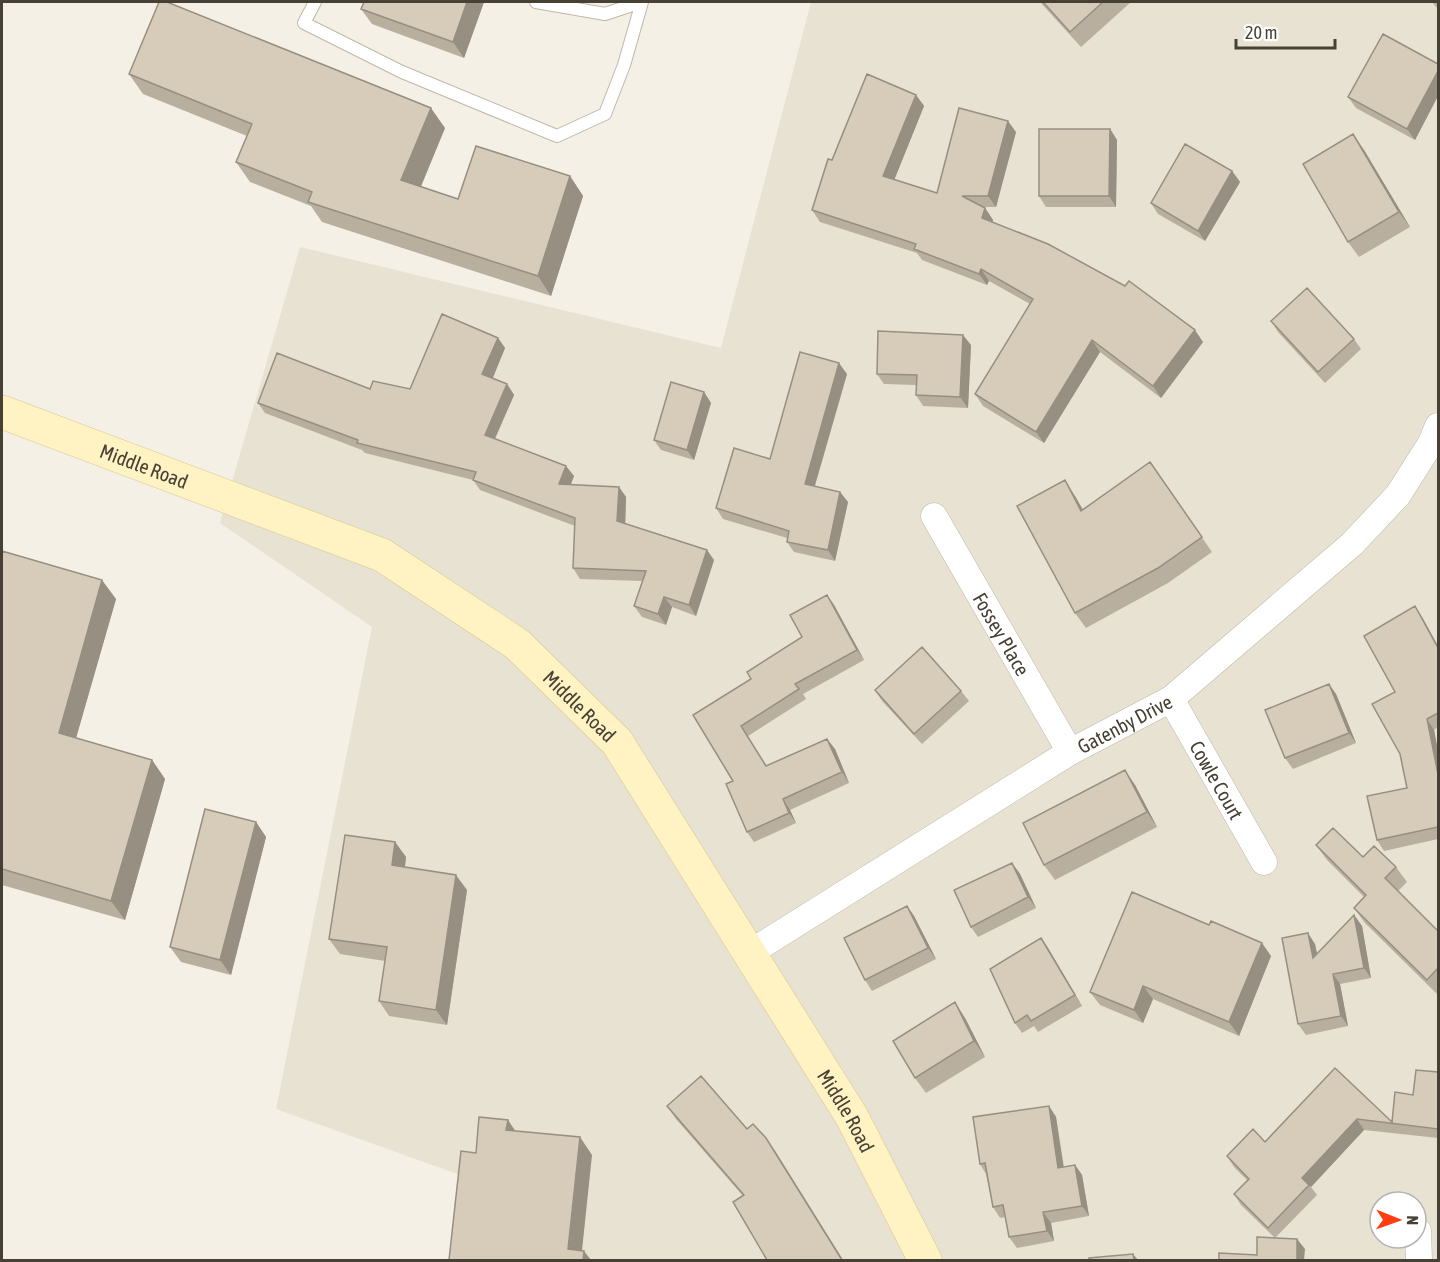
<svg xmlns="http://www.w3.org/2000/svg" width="1440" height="1262" font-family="'Asap Condensed',sans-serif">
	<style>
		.residential { fill: #e8e2d2; fill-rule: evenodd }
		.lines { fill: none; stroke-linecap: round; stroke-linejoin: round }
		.service-casing { stroke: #c0b8a7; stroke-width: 14 }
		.minor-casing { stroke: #c0b8a7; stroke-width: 27 }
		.secondary-casing { stroke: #d7c790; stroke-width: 34 }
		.service { stroke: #fff; stroke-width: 12 }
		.minor { stroke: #fff; stroke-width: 26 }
		.secondary { stroke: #fff3c4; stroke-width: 33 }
		.wall { fill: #b9af9f }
		.shaded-wall { fill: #968f82 }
		.building { fill: #d7ccb9; stroke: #968f82; stroke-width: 1.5 }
		.labels { text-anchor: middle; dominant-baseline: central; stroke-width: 4.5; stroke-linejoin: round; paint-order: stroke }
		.street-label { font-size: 20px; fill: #474034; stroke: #fff }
	</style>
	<rect width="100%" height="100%" fill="#f4f0e5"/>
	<path class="residential" d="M811 2H1438V1260H455L471 1179 276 1109 372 627 220 523 300 247 721 348ZM1380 1202H1416V1238H1380Z"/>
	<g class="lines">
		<defs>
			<path id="service" d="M315 2 304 23 402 72 557 136 605 114 624 65 642 2
				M536 2 605 14 641 2"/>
			<g id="minor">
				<path id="s1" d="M934 516 1070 752"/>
				<path id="s2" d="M1171 699 1264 862"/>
				<path id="s3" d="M751 952 1070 752 1171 699 1352 544 1398 495 1431 443 1438 426"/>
				<path d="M1418 1231 1419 1260"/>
			</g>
			<g id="secondary">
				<path id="s4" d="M2 412 382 555 517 644 617 742 852 1117 925 1260"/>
			</g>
		</defs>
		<use href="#service" class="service-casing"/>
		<use href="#minor" class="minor-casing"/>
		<use href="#secondary" class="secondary-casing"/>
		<use href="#service" class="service"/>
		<use href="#minor" class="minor"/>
		<use href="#secondary" class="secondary"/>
	</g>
	<path class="wall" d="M364 2H484L464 58 372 24 361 9Z
		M1040 2H1131L1081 47Z
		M1432 2H1438V8L1436 7Z
		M1438 64V96L1415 140 1356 108 1348 97Z
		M129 74 445 128 421 187 458 199 570 176 583 196 551 296 322 222 311 206 250 182 236 162 247 136 143 94Z
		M916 95 924 106 894 180 937 193 1016 132 996 207H982L985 208 993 220 992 222 1203 342 1161 398 1100 352 1044 443 983 406 975 394 1030 304 989 281 987 285 922 260 917 253 820 222 812 210 832 160Z
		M1110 129 1117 140 1116 207H1046L1039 196Z
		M1364 150 1410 227 1359 257 1348 242Z
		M1232 171 1240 182 1205 241 1158 214 1151 203Z
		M1271 321 1354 339 1361 349 1325 383 1278 332Z
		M498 338 505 348 492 378 507 384 514 395 495 439 574 476 570 485 619 487 626 497 625 524 714 560 696 616 672 607 666 625 642 617 634 606 642 581 580 579 573 568 575 526 480 490 473 480 365 453 362 450 265 413 258 403 410 389Z
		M971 345 968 408 923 406 916 395V385L884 384 877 374Z
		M847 374 815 486 840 492 848 502 835 561 794 552 787 542V538L723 519 716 508 770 459Z
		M704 392 711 403 694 460 661 450 654 440Z
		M1150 462 1212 552 1168 583 1086 628 1075 613V496L1083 510Z
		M2 551 116 599 76 738 152 760 165 779 125 920 2 885Z
		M827 595 834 605 864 660 803 694 806 699 748 736 767 766 827 739 835 749 849 783 790 810 796 823 754 842 747 832 733 781 693 715 751 679 802 637Z
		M1415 606 1422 617 1438 646V727L1434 730 1438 751V839L1384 851 1377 840 1407 788 1400 754 1395 692Z
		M875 690 961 691 969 701 922 744 882 701Z
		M1336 694 1356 743 1293 769 1285 758Z
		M1135 785 1157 827 1055 880 1044 865Z
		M256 822 266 837 231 975 181 962 170 947Z
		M395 842 406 857 405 867 467 890 447 1025 389 1016 379 1001 385 961 340 954 329 939Z
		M1316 845 1363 857 1396 867 1407 882 1398 891 1438 931V995L1365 923 1354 908 1364 897 1327 860Z
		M1012 863 1020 874 1036 908 978 937 971 927Z
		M907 906 914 916 936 959 872 991 865 980Z
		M1354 915 1362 926 1371 978 1340 984 1348 1026 1306 1035 1298 1024 1315 944 1317 954Z
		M1041 938 1048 948 1082 1006 1038 1032 1034 1026 1022 1033 1015 1023Z
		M1271 956 1239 1036 1153 999 1143 1023 1100 1005 1090 992Z
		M965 1018 985 1057 926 1093 915 1078Z
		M1335 1068 1392 1122 1413 1095 1438 1072V1138L1364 1130 1311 1187 1317 1195 1275 1238 1241 1205 1234 1194 1247 1180 1234 1167 1227 1156 1265 1142Z
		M667 1106 747 1129 775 1151 843 1260H767L743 1196 676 1119Z
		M1049 1106 1056 1117 1064 1167 1075 1165 1082 1175 1089 1216 1051 1223 1054 1241 1017 1248 1009 1237 1005 1217 1000 1218 993 1207 986 1174 980 1164Z"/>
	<path class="shaded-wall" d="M467 2H484L464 58 453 42Z
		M1438 71V96L1415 140 1407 129Z
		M916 95 924 106 891 188 883 176Z
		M431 108 445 128 415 200 401 180Z
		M1008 121 1016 132 996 207 988 196Z
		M1110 129 1117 140 1116 207 1109 196Z
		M1353 134 1364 150 1410 227 1399 212Z
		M1232 171 1240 182 1205 241 1198 231Z
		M570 176 583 196 551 296 538 276Z
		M985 208 993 220 990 229 982 218Z
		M981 269 989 281 987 285 979 274Z
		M1195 330 1203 342 1161 398 1153 386Z
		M963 335 971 345 968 408 960 397Z
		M498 338 505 348 490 385 482 374Z
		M1092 340 1100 352 1044 443 1036 432Z
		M839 363 847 374 812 495 805 484Z
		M507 384 514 395 492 445 485 435Z
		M704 392 711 403 694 460 687 450Z
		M566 466 574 476 567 495 559 484Z
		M1065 480 1075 496 1092 526 1081 511Z
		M619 487 626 497 625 532 617 521Z
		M840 492 848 502 835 561 828 550Z
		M707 550 714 560 696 616 689 605Z
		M102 580 116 599 72 752 59 733Z
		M827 595 834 605 864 660 857 650Z
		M664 597 672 607 666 625 658 614Z
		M1415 606 1422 617 1438 646V648Z
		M1329 684 1336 694 1356 743 1349 733Z
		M1427 719 1434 730 1438 751V774Z
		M827 739 835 749 849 783 842 772Z
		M152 760 165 779 125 920 111 901Z
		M1125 770 1135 785 1157 827 1147 812Z
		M783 799 790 810 796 823 789 813Z
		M256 822 266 837 231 975 220 960Z
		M395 842 406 857 403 881 392 865Z
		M1012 863 1020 874 1036 908 1028 897Z
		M456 875 467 890 447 1025 436 1010Z
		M907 906 914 916 936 959 928 948Z
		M1354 915 1362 926 1371 978 1364 968Z
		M1308 933 1315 944 1320 968 1313 958Z
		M1041 938 1048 948 1082 1006 1075 995Z
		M1262 943 1271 956 1239 1036 1229 1022Z
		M1333 974 1340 984 1348 1026 1341 1016Z
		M1143 986 1153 999 1143 1023 1134 1010Z
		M955 1002 965 1018 985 1057 974 1041Z
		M1049 1106 1056 1117 1065 1178 1058 1168Z
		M1357 1119 1364 1130 1311 1187 1302 1178Z
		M508 1120 520 1138 506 1130Z
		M580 1137 592 1155 581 1260 568 1249Z
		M766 1138 775 1151 843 1260H842Z
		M1075 1165 1082 1175 1089 1216 1082 1206Z
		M1043 1212 1051 1223 1054 1241 1047 1231Z
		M1297 1239 1305 1249 1304 1260H1297Z
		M584 1251 591 1260H583Z
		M1133 1254 1138 1260H1134Z"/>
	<path class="building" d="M159 2H167L431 108 401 180 458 199 476 146 570 176 538 276 308 202 312 192 236 162 252 124 129 74Z
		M364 2H467L453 42 361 9Z
		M1043 2H1103L1070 32Z
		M1383 34 1438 64V71L1407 129 1348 97Z
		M867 74 916 95 883 176 937 193 959 108 1008 121 988 196H962L985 208 982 218 1048 244 1125 286 1129 281 1195 330 1153 386 1092 340 1036 432 975 394 1033 299 981 269 979 274 914 249 916 244 812 210 828 159 832 160Z
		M1039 129H1110L1109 196H1039Z
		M1353 134 1399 212 1348 242 1303 164Z
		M1185 144 1232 171 1198 231 1151 203Z
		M1307 288 1354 339 1318 372 1271 321Z
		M442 314 498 338 482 374 507 384 485 435 566 466 559 484 619 487 617 521 707 550 689 605 664 597 658 614 634 606 646 571 573 568 575 518 473 480 476 472 357 443 358 440 258 403 277 353 370 389 373 381 410 389Z
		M878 331 963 335 960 397 916 395 917 375 877 374Z
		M800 352 839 363 805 484 840 492 828 550 787 542 789 531 716 508 734 448 770 459Z
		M671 382 704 392 687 450 654 440Z
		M1150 462 1202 537 1158 568 1075 613 1017 506 1065 480 1081 511Z
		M2 551 102 580 59 733 152 760 111 901 2 869Z
		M827 595 857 650 795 684 799 689 741 726 766 766 827 739 842 772 783 799 789 813 747 832 726 784 733 781 693 715 751 679 747 672 802 637 790 615Z
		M1415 606 1438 648V713L1427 719 1438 774V827L1377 840 1367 796 1407 788 1400 754 1372 704 1395 692 1364 636Z
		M922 647 961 691 914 734 875 690Z
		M1329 684 1349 733 1285 758 1265 710Z
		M1125 770 1147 812 1044 865 1023 823Z
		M205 809 256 822 220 960 170 947Z
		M1333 828 1363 857 1374 846 1396 867 1385 878 1438 931V968L1427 980 1354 908 1366 895 1316 845Z
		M345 835 395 842 392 865 456 875 436 1010 379 1001 387 947 329 939Z
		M1012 863 1028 897 971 927 954 890Z
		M1132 892 1209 925 1211 921 1262 943 1229 1022 1143 986 1134 1010 1090 992Z
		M907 906 928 948 865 980 844 938Z
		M1354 915 1364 968 1333 974 1341 1016 1298 1024 1282 938 1308 933 1313 958Z
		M1041 938 1075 995 1031 1021 1027 1015 1015 1023 990 969Z
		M955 1002 974 1041 915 1078 893 1041Z
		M1335 1068 1392 1122 1395 1092 1413 1095 1416 1070 1438 1072V1129L1357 1119 1302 1178 1309 1185 1268 1228 1234 1194 1249 1179 1227 1156 1253 1129 1265 1142Z
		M701 1076 747 1129 753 1124 766 1138 842 1260H767L733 1202 744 1195 667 1106Z
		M1049 1106 1058 1168 1075 1165 1082 1206 1043 1212 1047 1231 1009 1237 1003 1205 993 1207 985 1163 980 1164 973 1117Z
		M479 1117 508 1120 506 1130 580 1137 568 1249 584 1251 583 1260H449L461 1151 476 1153Z
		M1257 1237 1297 1239V1260H1219V1253L1257 1255Z
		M1133 1254 1134 1260H1089V1258Z"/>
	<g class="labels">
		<g class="street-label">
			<text stroke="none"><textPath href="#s4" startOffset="152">Middle Road</textPath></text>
			<text stroke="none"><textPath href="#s1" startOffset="136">Fossey Place</textPath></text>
			<text stroke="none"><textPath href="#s4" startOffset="656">Middle Road</textPath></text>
			<text stroke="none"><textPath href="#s3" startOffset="438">Gatenby Drive</textPath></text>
			<text stroke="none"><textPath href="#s2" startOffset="93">Cowle Court</textPath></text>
			<text stroke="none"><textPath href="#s4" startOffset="1142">Middle Road</textPath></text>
		</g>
	</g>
	<rect width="1440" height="1262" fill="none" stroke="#474034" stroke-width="6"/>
	<g transform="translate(1398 1220) rotate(91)"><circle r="28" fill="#ffffff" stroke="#b5b3ae" stroke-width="1.5"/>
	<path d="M0-4.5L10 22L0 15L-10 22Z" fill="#ff3d11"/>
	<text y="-9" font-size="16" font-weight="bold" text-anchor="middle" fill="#474034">N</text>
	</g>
	<path d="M1236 39v9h99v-9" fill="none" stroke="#474034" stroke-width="3"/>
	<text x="1245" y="39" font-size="18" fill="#474034" stroke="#ffffff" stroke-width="4.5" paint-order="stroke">20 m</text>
</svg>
